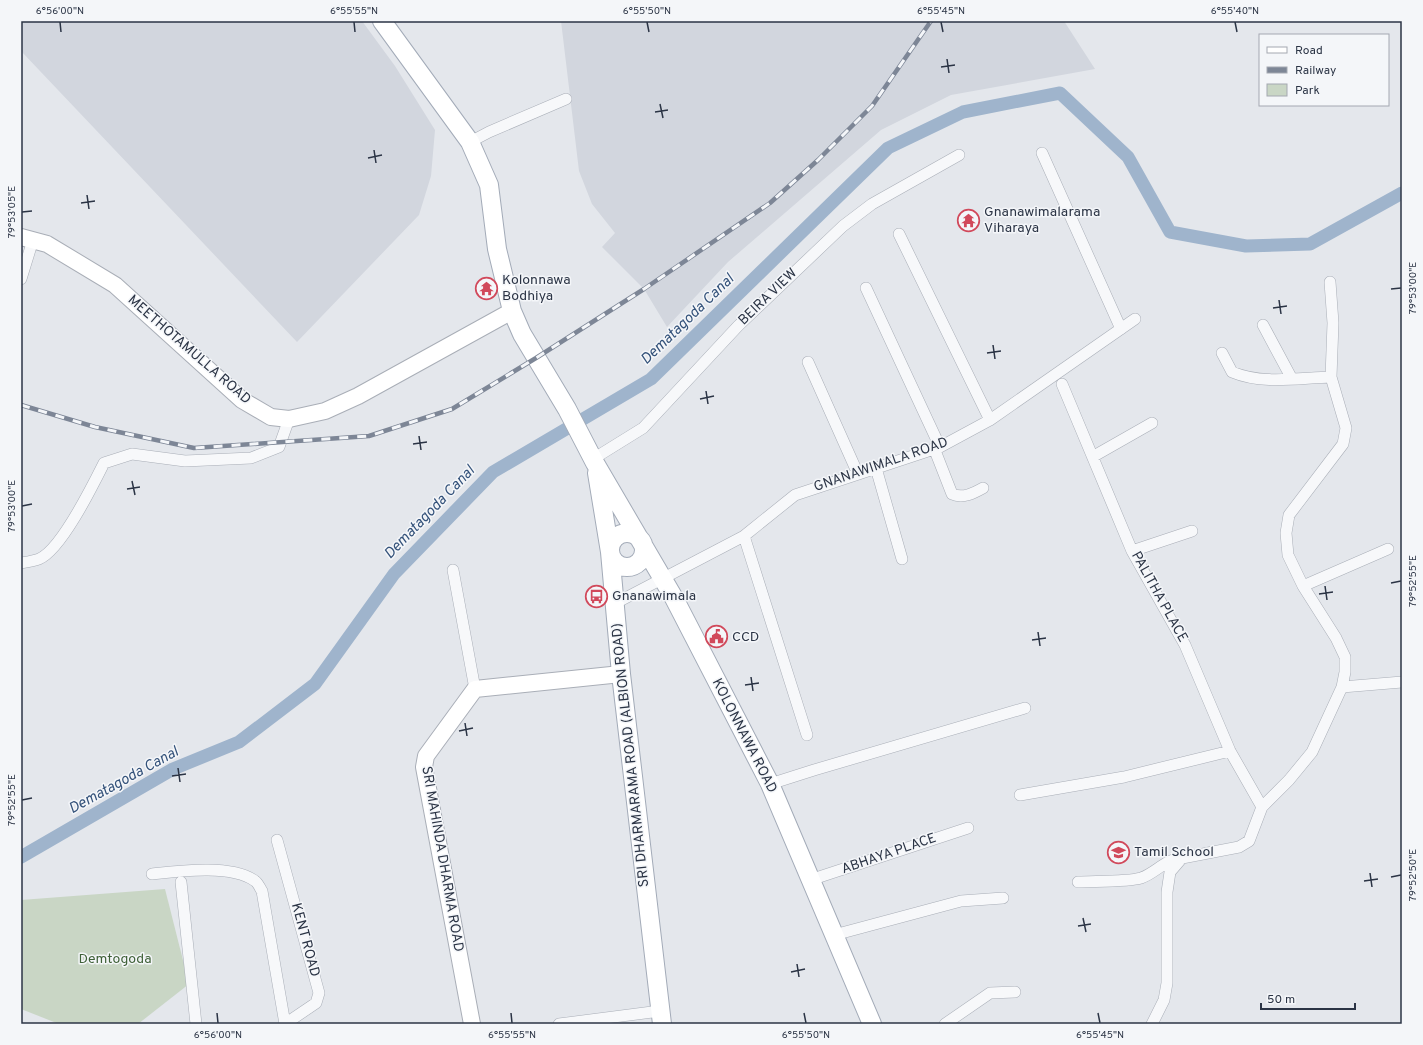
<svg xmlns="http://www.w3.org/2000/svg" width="1423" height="1045" font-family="Overpass,sans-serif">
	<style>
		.built { fill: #d2d6de }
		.green { fill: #c9d6c5 }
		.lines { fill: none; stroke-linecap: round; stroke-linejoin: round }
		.canal { stroke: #9fb4cc; stroke-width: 13 }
		.street-casing { stroke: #a9aeb7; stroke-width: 12 }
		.secondary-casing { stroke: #a9aeb7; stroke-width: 18 }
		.primary-casing { stroke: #a3abb8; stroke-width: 20 }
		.street { stroke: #f7f8fa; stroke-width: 11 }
		.secondary { stroke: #fff; stroke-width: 16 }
		.primary { stroke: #fff; stroke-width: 18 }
		.rail-casing { stroke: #7d8696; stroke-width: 4.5 }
		.rail { stroke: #f4f6f9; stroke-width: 3; stroke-dasharray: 9; stroke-linecap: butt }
		.ticks { fill: none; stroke: #2b3445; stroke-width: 1.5 }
		.labels { text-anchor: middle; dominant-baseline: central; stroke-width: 3; stroke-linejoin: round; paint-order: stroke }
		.poi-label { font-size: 14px; fill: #2b3445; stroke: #f4f6f9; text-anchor: start }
		.street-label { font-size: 14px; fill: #2b3445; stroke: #f4f6f9 }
		.park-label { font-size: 14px; fill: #3f6138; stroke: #f4f6f9 }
		.water-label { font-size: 15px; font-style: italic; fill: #34527a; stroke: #f4f6f9 }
		.neatline { fill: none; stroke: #2b3445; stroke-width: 1.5 }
		.ticks-label { font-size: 10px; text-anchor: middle; fill: #2b3445 }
	</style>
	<rect width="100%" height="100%" fill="#e4e7ec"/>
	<path class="built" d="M21 21H362L395 66 435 130 431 176 419 215 297 342 21 51Z
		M561 21H1064L1095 69 951 95 881 130 728 262 667 327 644 289 602 247 615 233 592 204 579 171Z"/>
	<path class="green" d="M165 889 189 984 138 1024H59L21 1009V900Z"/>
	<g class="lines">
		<path class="canal" d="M21 857 173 769 239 742 315 684 394 574 493 472 651 379 888 148 963 112 1060 93 1128 157 1170 232 1246 246 1310 244 1402 193"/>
		<defs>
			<path id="street" d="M470 142 489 132 566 99
				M1042 153 1121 329
				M899 234 990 420
				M21 279 33 240
				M866 288 940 447
				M1263 325 1292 379
				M1222 353 1232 372C1263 385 1298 378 1331 377
				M808 362 858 474
				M1062 384 1132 551 1185 645 1230 751 1262 807
				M934 448 952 494C963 499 974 493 983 488
				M1094 456 1152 423
				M593 459 643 428 738 326 843 226 872 204 959 155
				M876 468 902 559
				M744 536 807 735
				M1132 551 1192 531
				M21 563C27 562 34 561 39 559 61 550 93 485 104 463L132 454 185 461 251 458 279 447 289 419
				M453 570 475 689
				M1303 586 1388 549
				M614 604 744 536 795 495 940 447 990 420 1135 319
				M1342 687 1402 682
				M770 784 814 770 1025 708
				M1020 795 1124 777 1230 751
				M277 840 319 993 316 1003 285 1024
				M152 874C179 871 232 864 255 881 258 883 260 888 262 891L285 1024
				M810 880 968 828
				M181 882 196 1024
				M1078 882C1093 881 1128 882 1141 878 1156 873 1165 859 1182 858
				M834 935 961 901 1003 898
				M559 1024 660 1011
				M945 1024 990 993 1015 992
				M1152 1024 1164 1000 1167 983V892L1170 872 1182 858 1239 847 1249 841 1262 807 1289 780 1312 752 1342 687 1345 672V657L1336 638 1303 586 1288 555 1286 533 1289 515 1343 444 1346 428 1331 377 1333 323 1330 282"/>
			<path id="secondary" d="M21 237 47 244 115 285 242 400 271 417 289 419 325 411 358 396 512 311
				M472 1024 424 767 426 756 475 689 621 674"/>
			<path id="primary" d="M382 21 470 142 489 185 497 249 512 311 522 334 567 409 595 463 674 598 770 784 872 1024
				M597 473 610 552 621 674 662 1024
				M610 550a17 17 0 1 1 34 0a17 17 0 1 1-34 0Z"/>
		</defs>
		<use href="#street" class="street-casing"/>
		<use href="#secondary" class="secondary-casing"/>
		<use href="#primary" class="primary-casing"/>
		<use href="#street" class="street"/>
		<use href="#secondary" class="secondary"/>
		<use href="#primary" class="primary"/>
		<defs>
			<path id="rail" d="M21 405 95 427 194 448 369 436 452 409 536 358 644 289 770 203 818 160 872 106 931 21"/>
		</defs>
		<use href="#rail" class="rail-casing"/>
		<use href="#rail" class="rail"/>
	</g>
	<path class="ticks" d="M60 22 61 32M354 22 355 32M647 22 649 32M941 22 943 32M1235 22 1237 32M947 59 949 73M941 67 955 65M660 104 663 118M655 112 668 110M374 150 376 163M368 158 382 155M87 195 89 209M81 203 95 201M22 212 32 211M1391 289 1401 288M1279 300 1281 314M1273 308 1287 306M993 345 995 359M987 353 1001 351M706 391 708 404M700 399 714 396M419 436 421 450M413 444 427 442M132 481 135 495M127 489 140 487M22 506 32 504M1391 583 1401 581M1325 586 1327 600M1319 594 1333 592M1038 632 1040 646M1032 640 1046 638M751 677 753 691M745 685 759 683M465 723 467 736M459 731 473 728M178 768 180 782M172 776 186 774M22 800 32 798M1370 873 1372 887M1391 877 1401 875M1364 881 1378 879M1083 918 1086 932M1078 926 1091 924M797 964 799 977M791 972 805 969M217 1013 218 1023M511 1013 512 1023M804 1013 806 1023M1098 1013 1100 1023"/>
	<defs>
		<symbol id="temple-ring" viewBox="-11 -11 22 22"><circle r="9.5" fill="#f4f6f9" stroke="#d1495b" stroke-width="1.5"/><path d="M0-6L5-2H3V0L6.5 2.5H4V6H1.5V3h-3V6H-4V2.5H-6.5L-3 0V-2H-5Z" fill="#d1495b"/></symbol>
		<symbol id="bus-ring" viewBox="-11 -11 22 22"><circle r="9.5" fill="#f4f6f9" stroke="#d1495b" stroke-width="1.5"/><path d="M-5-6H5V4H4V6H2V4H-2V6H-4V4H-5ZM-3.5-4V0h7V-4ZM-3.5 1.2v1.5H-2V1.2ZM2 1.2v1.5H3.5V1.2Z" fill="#d1495b"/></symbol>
		<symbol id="civic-ring" viewBox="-11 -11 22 22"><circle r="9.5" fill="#f4f6f9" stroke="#d1495b" stroke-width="1.5"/><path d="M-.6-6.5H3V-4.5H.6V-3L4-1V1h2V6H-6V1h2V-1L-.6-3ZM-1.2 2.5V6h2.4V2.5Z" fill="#d1495b"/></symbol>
		<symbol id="school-ring" viewBox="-11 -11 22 22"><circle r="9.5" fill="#f4f6f9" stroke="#d1495b" stroke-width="1.5"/><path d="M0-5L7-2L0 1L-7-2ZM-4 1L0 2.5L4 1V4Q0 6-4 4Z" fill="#d1495b"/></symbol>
	</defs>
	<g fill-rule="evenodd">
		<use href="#temple-ring" x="956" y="208" width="25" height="25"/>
		<use href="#temple-ring" x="474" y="276" width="25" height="25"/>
		<use href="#bus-ring" x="584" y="584" width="25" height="25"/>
		<use href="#civic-ring" x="704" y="624" width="25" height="25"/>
		<use href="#school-ring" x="1106" y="840" width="25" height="25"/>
	</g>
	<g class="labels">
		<g class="poi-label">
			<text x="984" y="212">Gnanawimalarama<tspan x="984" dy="16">Viharaya</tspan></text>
			<text x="502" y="280">Kolonnawa<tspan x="502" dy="16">Bodhiya</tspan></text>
			<text x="612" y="596">Gnanawimala</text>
			<text x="732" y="637">CCD</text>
			<text x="1134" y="852">Tamil School</text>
		</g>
		<g class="street-label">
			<text transform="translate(768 297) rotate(-44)">BEIRA VIEW</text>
			<text transform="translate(189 350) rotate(41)">MEETHOTAMULLA ROAD</text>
			<text transform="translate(881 465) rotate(-19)">GNANAWIMALA ROAD</text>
			<text transform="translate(1159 597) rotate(61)">PALITHA PLACE</text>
			<text transform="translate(744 736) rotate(63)">KOLONNAWA ROAD</text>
			<text transform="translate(631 755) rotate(-96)">SRI DHARMARAMA ROAD (ALBION ROAD)</text>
			<text transform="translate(889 854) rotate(-19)">ABHAYA PLACE</text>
			<text transform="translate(442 859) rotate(80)">SRI MAHINDA DHARMA ROAD</text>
			<text transform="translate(305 940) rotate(75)">KENT ROAD</text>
		</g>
		<g class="park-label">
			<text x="115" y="959">Demtogoda</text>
		</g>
		<g class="water-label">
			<text transform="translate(688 320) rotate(-44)">Dematagoda Canal</text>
			<text transform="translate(430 513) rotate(-46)">Dematagoda Canal</text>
			<text transform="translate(124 781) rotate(-29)">Dematagoda Canal</text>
		</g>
	</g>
	<rect width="1423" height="1045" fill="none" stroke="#f4f6f9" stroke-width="44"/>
	<rect x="1259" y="34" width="130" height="72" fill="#f4f6f9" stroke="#a4a8b1"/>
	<rect x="1267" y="47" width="20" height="6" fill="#ffffff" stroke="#a4a8b1"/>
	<text x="1295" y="54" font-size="12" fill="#2b3445">Road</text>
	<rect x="1267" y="67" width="20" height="6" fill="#7d8696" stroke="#a4a8b1"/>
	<text x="1295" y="74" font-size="12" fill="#2b3445">Railway</text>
	<rect x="1267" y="84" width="20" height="12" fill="#c9d6c5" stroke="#a4a8b1"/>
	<text x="1295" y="94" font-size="12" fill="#2b3445">Park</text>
	<path d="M1261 1003v6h94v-6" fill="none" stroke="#2b3445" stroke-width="2"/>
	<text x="1267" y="1003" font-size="12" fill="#2b3445" stroke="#f4f6f9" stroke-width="3" paint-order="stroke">50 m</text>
	<rect x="22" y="22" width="1379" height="1001" class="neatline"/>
	<g class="ticks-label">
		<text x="60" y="14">6°56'00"N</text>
		<text x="354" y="14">6°55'55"N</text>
		<text x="647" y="14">6°55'50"N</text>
		<text x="941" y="14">6°55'45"N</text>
		<text x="1235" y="14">6°55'40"N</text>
		<text transform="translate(11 212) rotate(-90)" y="4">79°53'05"E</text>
		<text transform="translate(1412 288) rotate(-90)" y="4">79°53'00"E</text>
		<text transform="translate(11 506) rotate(-90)" y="4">79°53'00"E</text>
		<text transform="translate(1412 581) rotate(-90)" y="4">79°52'55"E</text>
		<text transform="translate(11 800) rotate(-90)" y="4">79°52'55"E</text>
		<text transform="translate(1412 875) rotate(-90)" y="4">79°52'50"E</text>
		<text x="218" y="1038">6°56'00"N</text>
		<text x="512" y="1038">6°55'55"N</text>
		<text x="806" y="1038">6°55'50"N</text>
		<text x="1100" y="1038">6°55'45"N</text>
	</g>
</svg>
